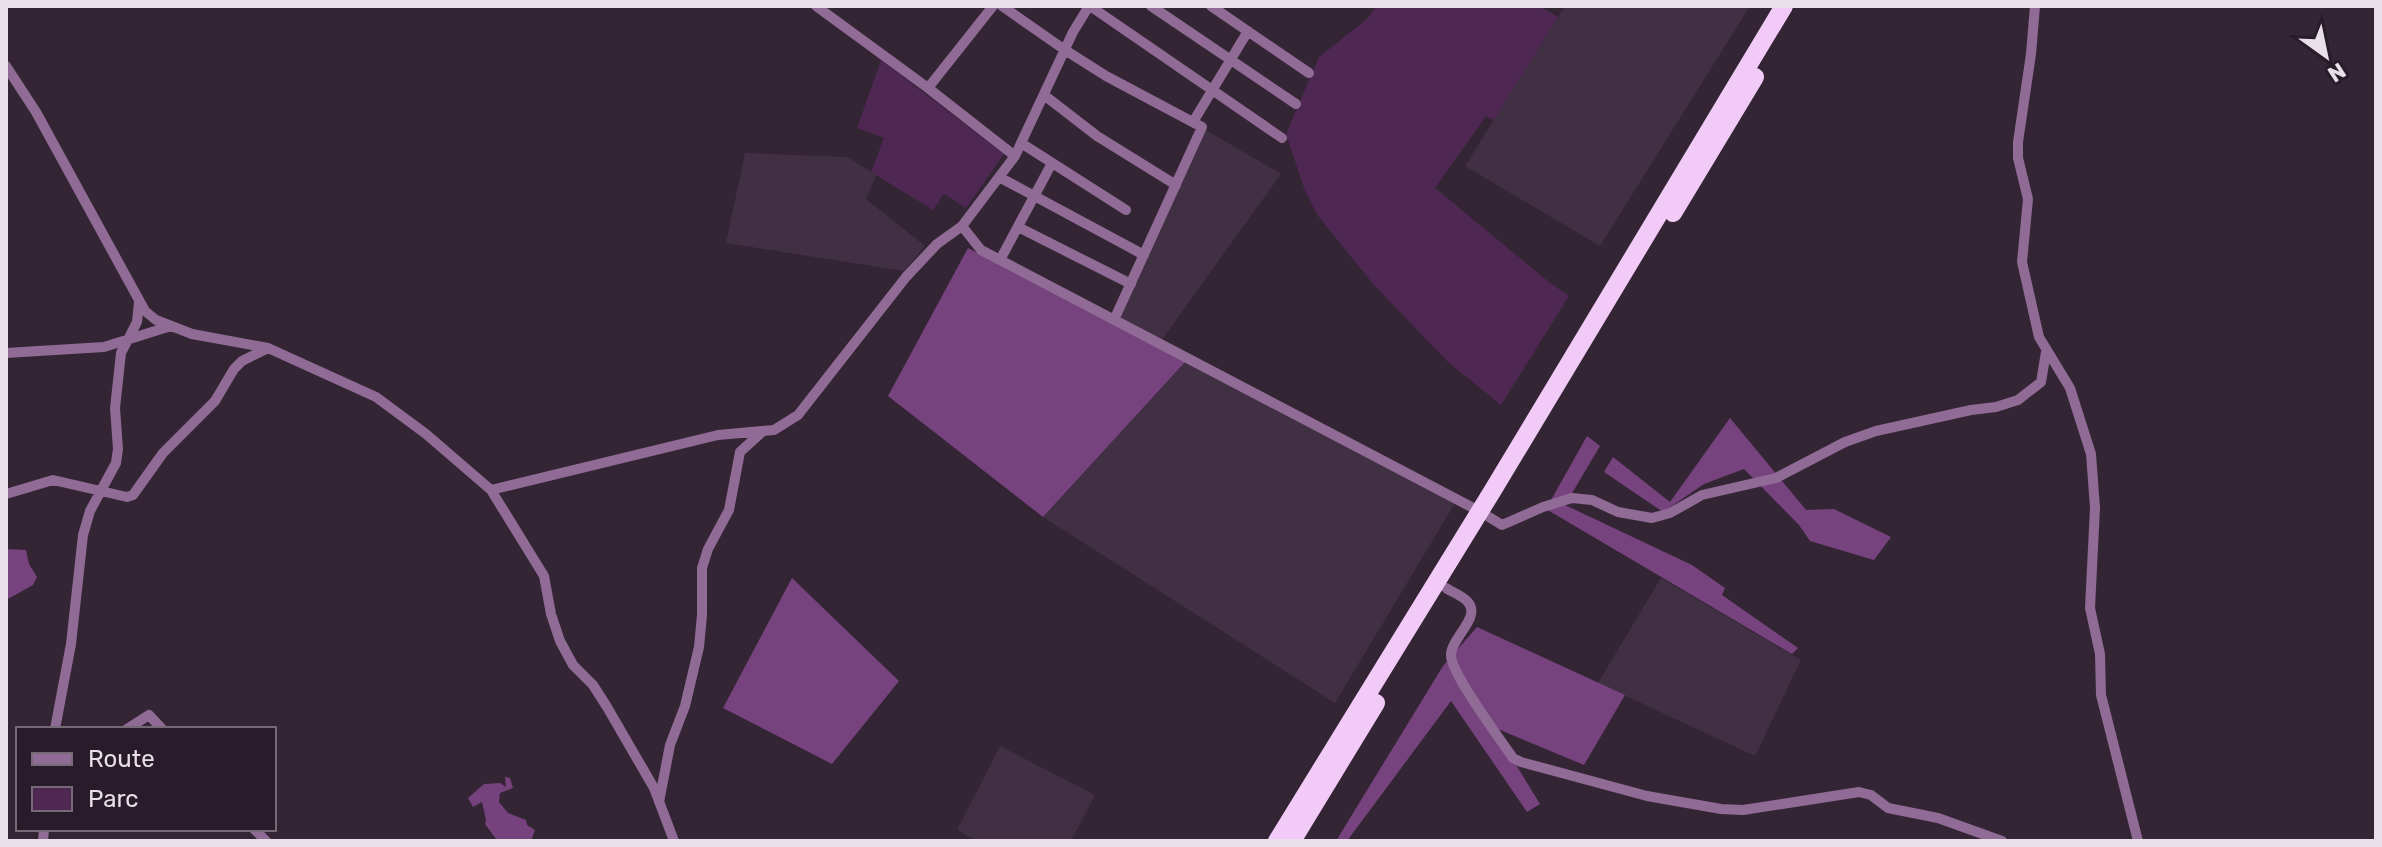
<svg xmlns="http://www.w3.org/2000/svg" width="2382" height="847" font-family="Rubik,sans-serif">
	<style>
		.built { fill: #413044 }
		.green { fill: #4e2853 }
		.forest { fill: #77437f }
		.water { fill: #76427d }
		.lines { fill: none; stroke-linecap: round; stroke-linejoin: round }
		.minor { stroke: #906b95; stroke-width: 10 }
		.trunk { stroke: #f2caf8; stroke-width: 18 }
	</style>
	<rect width="100%" height="100%" fill="#332534"/>
	<path class="built" d="M1565 6H1750L1600 246 1465 166Z
		M1206 130 1281 174 1161 341 1119 318Z
		M745 153 847 157 876 175 866 199 925 246 904 271 726 243Z
		M1186 361 1455 503 1335 703 1043 517Z
		M1661 578 1801 660 1755 756 1598 683Z
		M1000 746 1095 795 1071 841H977L957 830Z"/>
	<path class="green" d="M1377 6H1539L1558 17 1494 120 1486 116 1435 188 1549 282 1569 296 1501 405 1448 362 1374 285 1318 216 1305 191 1286 134 1319 57 1367 19Z
		M881 60 1004 154 966 208 944 194 933 210 871 172 884 138 857 128Z"/>
	<path class="forest" d="M968 248 1186 361 1043 517 888 396Z
		M1730 418 1806 510 1834 509 1891 537 1874 560 1810 541 1799 525 1744 469 1704 484 1663 512 1604 472 1613 457 1670 502Z
		M1587 436 1600 446 1565 505 1692 565 1725 588 1722 595 1798 648 1792 654 1546 509Z
		M6 549 26 550 29 564 37 577 33 585 6 600Z
		M792 578 899 681 832 764 723 708Z
		M1477 627 1625 695 1584 765 1493 727 1540 804 1527 812 1451 701 1347 841H1336L1443 666Z"/>
	<path class="water" d="M505 777 510 778 513 788 500 793 499 802 508 813 526 820 527 825 535 830 531 841 496 839 485 824 486 820 482 802 473 807 468 798 484 784 500 783 506 787Z"/>
	<g class="lines">
		<path class="minor" d="M816 6 928 88
			M993 6 928 88 1015 156
			M1002 6 1065 50 1106 76 1202 127 1114 320
			M1090 6 1282 138
			M1151 6 1296 104
			M1211 6 1309 73
			M2035 6 2031 54 2018 142V158L2028 199 2022 262 2039 337 2070 388 2091 454 2095 508 2090 608 2100 654 2101 695 2138 841
			M6 66 36 112 145 311 156 320 192 334 268 348 376 397 426 434 491 490 544 576 551 614 560 641 573 665 593 685 607 707 654 788 674 841
			M1044 95 1097 136 1176 185
			M1193 122 1248 31
			M1021 143 1126 210
			M999 177 1144 255
			M962 226 981 250 1479 511
			M1018 227 1131 284
			M1000 260 1052 163
			M6 353 104 347 171 326
			M491 490 718 435 774 430 798 415 906 277 937 244 962 226 1015 156 1073 32 1089 6
			M6 494 53 480 127 497 133 495 163 453 215 401 234 369 242 361 268 348
			M1489 517 1502 525 1543 507 1572 498 1592 500 1618 512 1652 518 1670 513 1702 495 1776 478 1845 442 1876 431 1971 410 1996 407 2018 400 2041 382 2046 352
			M1446 588C1452 592 1462 596 1467 601 1483 617 1450 638 1451 656 1452 675 1500 739 1513 758L1521 762 1647 796 1721 809 1743 810 1859 792 1871 795 1888 808 1938 818 2002 841
			M55 729 71 644 83 535 90 511 116 463 118 449 115 408 121 353 137 322 139 302
			M127 729 149 715 162 729
			M659 802 670 745 685 706 699 647 702 615V568L708 549 729 510 740 452 762 432
			M254 829 266 841
			M43 841 44 829"/>
		<path class="trunk" d="M1673 213 1755 77
			M1277 841 1493 490 1784 6
			M1292 841 1376 703"/>
	</g>
	<rect width="2382" height="847" fill="none" stroke="#e8dfe9" stroke-width="16"/>
	<rect x="16" y="727" width="260" height="104" fill="#291c2a" stroke="#756a76" stroke-width="2"/>
	<rect x="32" y="753" width="40" height="12" fill="#906b95" stroke="#756a76" stroke-width="2"/>
	<text x="88" y="767" font-size="24" fill="#e8dfe9">Route</text>
	<rect x="32" y="787" width="40" height="24" fill="#4e2853" stroke="#756a76" stroke-width="2"/>
	<text x="88" y="807" font-size="24" fill="#e8dfe9">Parc</text>
	<g transform="translate(2326 56) rotate(147)" stroke="#291c2a" stroke-width="6" paint-order="stroke">
	<path d="M0-6L14 30L0 20L-14 30Z" fill="#e8dfe9"/>
	<text y="-12" font-size="22" font-weight="bold" text-anchor="middle" fill="#e8dfe9">N</text>
	</g>
</svg>
